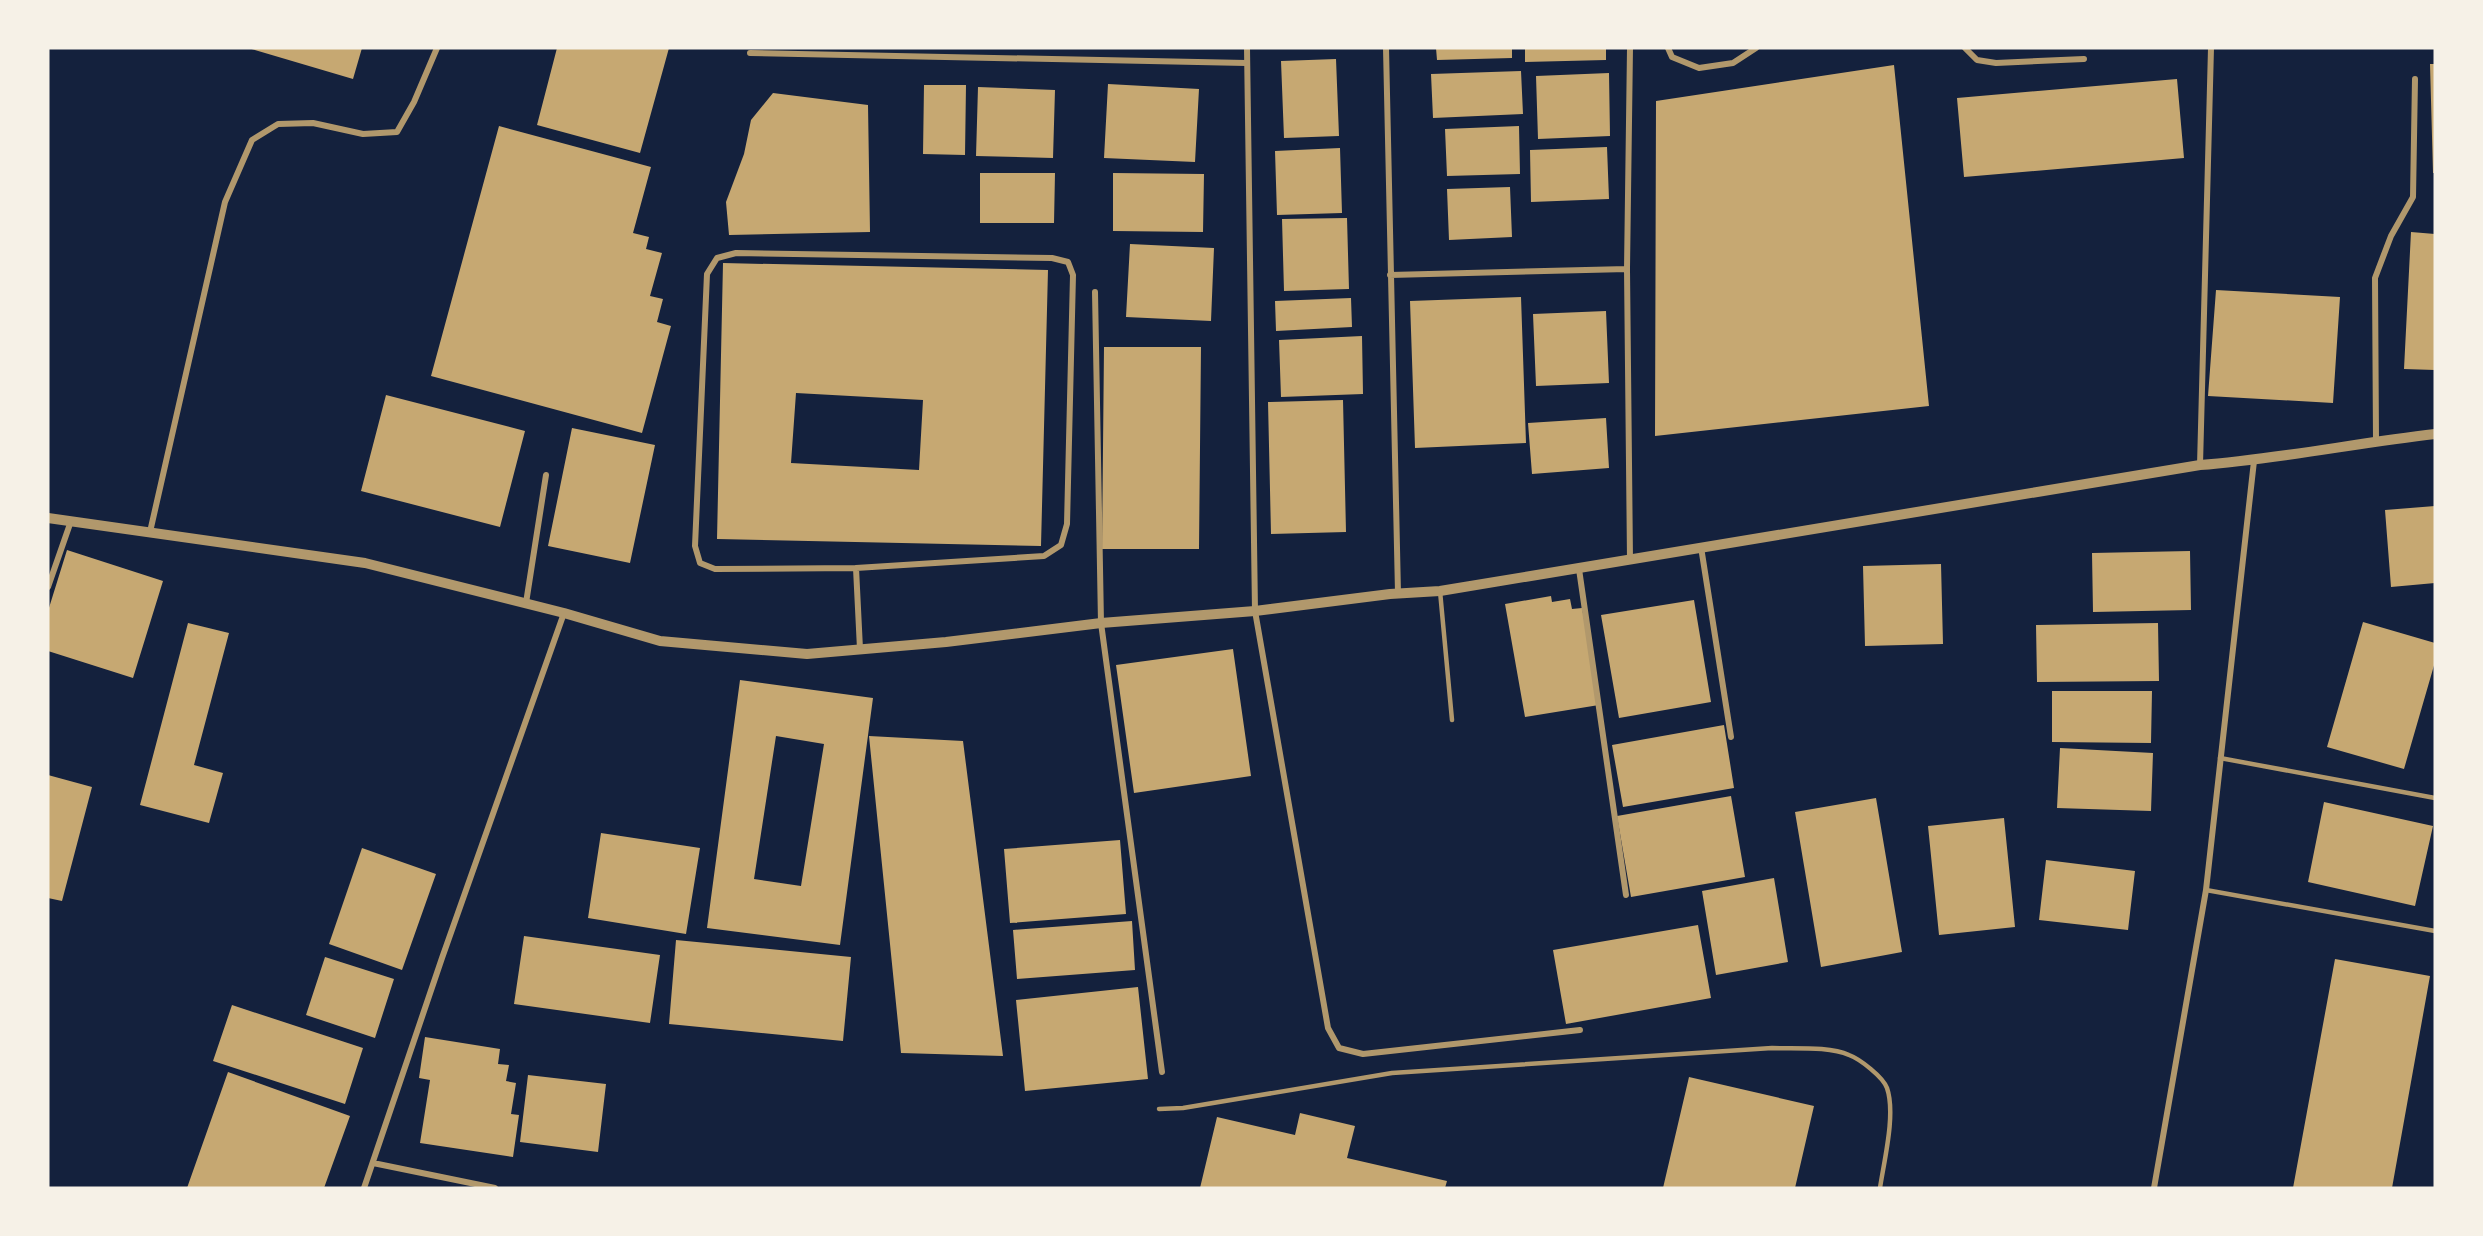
<svg xmlns="http://www.w3.org/2000/svg" width="2483" height="1236" font-family="'Space Grotesk',sans-serif">
	<style>
		.building { fill: #c6a872; fill-rule: evenodd }
		.lines { fill: none; stroke-linecap: round; stroke-linejoin: round }
		.service { stroke: #b1986c; stroke-width: 4.5 }
		.minor { stroke: #b1986c; stroke-width: 6 }
		.tertiary { stroke: #b1986c; stroke-width: 10 }
	</style>
	<rect width="100%" height="100%" fill="#14213d"/>
	<path class="building" d="M248 48H362L353 79Z
		M557 48H669L640 153 537 125Z
		M1436 48H1512V58L1437 60Z
		M1525 48H1606V60L1525 62Z
		M1336 59 1339 136 1284 138 1281 61Z
		M2430 64H2435V173H2433Z
		M1894 65 1929 406 1655 436 1656 101Z
		M1521 71 1523 114 1433 118 1431 74Z
		M1609 73 1610 136 1538 139 1536 76Z
		M2177 79 2184 158 1964 177 1957 98Z
		M1108 84 1199 89 1195 162 1104 158Z
		M924 85H966L965 155 923 154Z
		M978 87 1055 90 1053 158 976 156Z
		M773 93 868 105 870 232 729 235 726 202 744 154 751 120Z
		M499 126 651 167 633 233 649 237 646 249 662 253 650 296 663 299 657 322 671 326 642 433 431 376Z
		M1519 126 1520 174 1447 176 1445 129Z
		M1607 147 1609 199 1531 202 1530 150Z
		M1340 148 1342 213 1277 215 1275 151Z
		M980 173H1055L1054 223H980Z
		M1113 173 1204 174 1203 232 1113 231Z
		M1510 187 1512 237 1449 240 1447 189Z
		M1347 218 1349 289 1284 291 1282 219Z
		M2411 232 2435 234V370L2404 369Z
		M1130 244 1214 248 1211 321 1126 317Z
		M723 263 1048 270 1041 546 717 539ZM796 393 923 400 919 470 791 463Z
		M2216 290 2340 297 2333 403 2208 396Z
		M1521 297 1526 443 1415 448 1410 301Z
		M1351 298 1352 327 1276 331 1275 301Z
		M1606 311 1609 383 1536 386 1533 314Z
		M1362 336 1363 394 1281 397 1279 340Z
		M1104 347H1201L1199 549H1102Z
		M386 395 525 431 500 527 361 491Z
		M1343 400 1346 532 1271 534 1268 402Z
		M1606 418 1609 468 1532 474 1528 423Z
		M572 428 655 445 630 563 548 546Z
		M2435 506V583L2391 587 2385 510Z
		M67 550 163 581 133 678 48 651V611Z
		M2190 551 2191 610 2093 612 2092 553Z
		M1941 564 1943 644 1865 646 1863 566Z
		M1551 596 1552 602 1570 599 1572 609 1582 608 1599 705 1525 717 1505 604Z
		M1694 600 1711 702 1619 718 1601 615Z
		M2363 622 2435 643V662L2404 769 2327 747Z
		M188 623 229 633 194 765 223 773 209 823 140 805Z
		M2158 623 2159 681 2037 682 2036 625Z
		M1233 649 1251 776 1134 793 1116 665Z
		M740 680 873 698 840 945 707 928ZM776 736 824 744 801 886 754 879Z
		M2052 691H2152L2151 743 2052 742Z
		M1724 725 1734 788 1623 807 1612 745Z
		M869 736 963 741 1003 1056 901 1053Z
		M2060 748 2153 753 2151 811 2057 808Z
		M48 775 92 787 62 901 48 898Z
		M1731 796 1745 877 1631 897 1617 816Z
		M1876 798 1902 952 1821 967 1795 812Z
		M2324 802 2433 826 2415 906 2308 882Z
		M2004 818 2015 927 1939 935 1928 826Z
		M601 833 700 848 686 934 588 918Z
		M1120 840 1126 914 1010 923 1004 849Z
		M362 848 436 874 402 970 329 944Z
		M2046 860 2135 871 2128 930 2039 920Z
		M1774 878 1788 962 1716 975 1702 891Z
		M1132 921 1135 970 1017 979 1013 930Z
		M1698 925 1711 998 1566 1024 1553 950Z
		M524 936 660 955 650 1023 514 1004Z
		M676 940 851 957 843 1041 669 1024Z
		M325 957 394 979 375 1038 306 1015Z
		M2335 959 2430 976 2392 1188H2293Z
		M1138 987 1148 1079 1025 1091 1016 1000Z
		M232 1005 363 1048 345 1104 213 1061Z
		M425 1037 500 1049 498 1064 509 1065 506 1081 516 1083 511 1114 519 1115 513 1157 420 1143 430 1080 419 1078Z
		M228 1072 350 1116 324 1188H187Z
		M528 1075 606 1084 598 1152 520 1142Z
		M1689 1077 1814 1106 1795 1188H1663Z
		M1300 1113 1355 1126 1347 1158 1447 1181 1445 1188H1200L1217 1117 1295 1135Z"/>
	<g class="lines">
		<path class="service" d="M1440 591 1452 720
			M2220 758 2435 798
			M2206 890 2435 931
			M1159 1109 1183 1108 1392 1073 1772 1048C1794 1049 1829 1046 1849 1055 1860 1059 1883 1077 1887 1088 1896 1114 1884 1161 1880 1188"/>
		<path class="minor" d="M1247 48 1255 611 1328 1028 1339 1048 1363 1054 1580 1030
			M1386 48 1398 593
			M1630 48 1627 269 1630 560
			M1668 48 1672 57 1699 68 1733 63 1756 48
			M1965 48 1977 60 1996 63 2084 59
			M750 53 1246 63
			M1390 275 1627 269
			M1095 292 1101 623 1162 1072
			M2376 441 2375 278 2391 236 2413 197 2415 79
			M2200 465 2211 48
			M150 532 225 202 252 140 278 124 313 123 363 134 397 132 414 102 437 48
			M1701 547 1731 737
			M856 568 715 569 700 563 695 546 707 274 717 258 736 253 1052 258 1068 262 1073 275 1067 524 1061 545 1044 556 856 568 860 649
			M1579 569 1626 895
			M48 587 71 521
			M526 603 546 475
			M373 1163 495 1188
			M364 1188 442 958 564 613
			M2154 1188 2206 890 2254 461"/>
		<path class="tertiary" d="M48 518 365 563 564 613 660 641 807 654 946 642 1101 623 1255 611 1390 594 1440 591 2200 465C2279 459 2356 443 2435 434"/>
	</g>
	<rect width="2483" height="1236" fill="none" stroke="#f6f1e7" stroke-width="99"/>
</svg>
